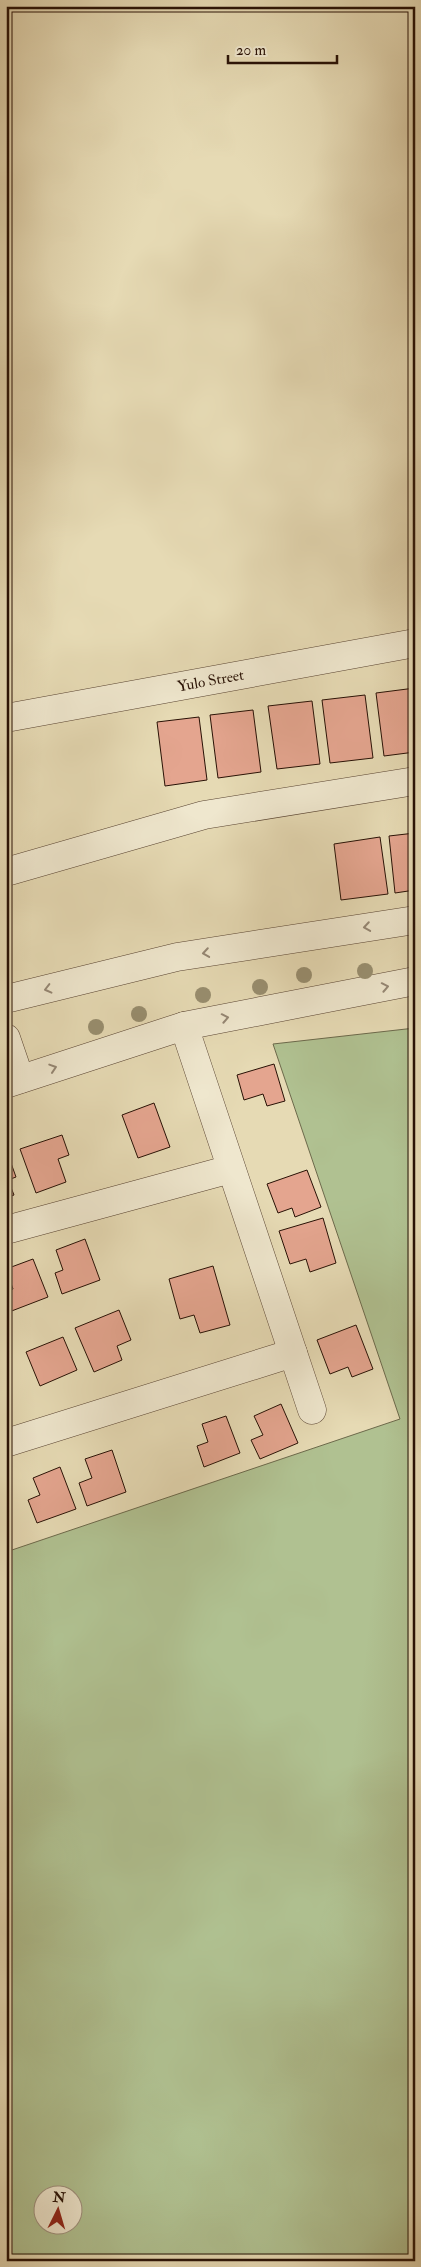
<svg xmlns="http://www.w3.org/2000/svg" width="421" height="2267" font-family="'IM FELL Double Pica',serif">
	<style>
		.green { fill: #b0c191; stroke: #6c694b; fill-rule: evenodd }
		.building { fill: #e4a58f; stroke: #281105 }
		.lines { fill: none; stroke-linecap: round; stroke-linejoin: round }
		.street-casing { stroke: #584331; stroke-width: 29 }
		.street { stroke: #efe7ce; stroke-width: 28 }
		.tree { fill: #988e6f }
		.oneway { stroke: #958774 }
		.labels { text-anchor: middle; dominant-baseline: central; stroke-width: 5; stroke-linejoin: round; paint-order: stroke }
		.street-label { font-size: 15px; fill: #281105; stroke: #efe7ce }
	</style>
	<rect width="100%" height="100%" fill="#e6dab4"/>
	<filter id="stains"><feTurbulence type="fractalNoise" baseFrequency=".004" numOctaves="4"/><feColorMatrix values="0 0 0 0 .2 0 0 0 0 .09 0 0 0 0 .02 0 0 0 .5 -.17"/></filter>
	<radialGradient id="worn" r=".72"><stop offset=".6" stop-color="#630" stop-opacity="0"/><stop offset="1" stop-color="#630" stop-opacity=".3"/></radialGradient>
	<path class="green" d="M415 1028V2261H6V1552L400 1419 273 1044ZM42 2194H72V2224H42Z"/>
	<path class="building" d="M415 688V752L384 756 376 693Z
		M365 695 373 758 330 763 322 700Z
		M312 701 320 764 277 769 268 706Z
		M253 710 261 772 218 778 210 715Z
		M199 717 207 780 165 786 157 722Z
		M415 833V890L395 893 389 836Z
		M380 837 388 894 341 900 334 844Z
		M274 1064 285 1101 267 1106 263 1094 244 1100 237 1075Z
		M154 1103 170 1147 138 1158 122 1115Z
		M62 1135 69 1155 58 1159 66 1182 36 1193 20 1149Z
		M7 1152 16 1177 8 1180 14 1195 6 1198Z
		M307 1170 321 1207 295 1217 292 1208 278 1213 267 1184Z
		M323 1218 336 1263 310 1272 306 1259 290 1264 279 1231Z
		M85 1239 100 1280 62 1294 55 1273 63 1270 56 1250Z
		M33 1259 48 1297 9 1312 6 1292 13 1289 6 1269Z
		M213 1266 230 1325 200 1333 194 1315 180 1319 169 1279Z
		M119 1310 131 1340 117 1346 122 1360 94 1372 75 1328Z
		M356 1325 373 1369 352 1377 348 1367 330 1374 317 1340Z
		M63 1337 77 1370 40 1386 26 1352Z
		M281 1404 298 1443 260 1459 251 1440 263 1435 254 1416Z
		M226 1416 240 1453 204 1467 197 1446 208 1442 202 1424Z
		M112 1450 126 1492 87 1506 79 1483 92 1478 85 1459Z
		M60 1467 76 1509 37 1523 28 1500 40 1495 33 1478Z"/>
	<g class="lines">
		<defs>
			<g id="street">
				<path id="s1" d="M6 718 415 643"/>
				<path d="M6 872 204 815 415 781"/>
				<path d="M6 999 177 957 415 920"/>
				<path d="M184 1026 312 1410"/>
				<path d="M6 1038 20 1079"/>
				<path d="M6 1084 184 1026 415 981"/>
				<path d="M6 1230 231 1169"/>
				<path d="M6 1443 293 1353"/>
			</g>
		</defs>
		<use href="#street" class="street-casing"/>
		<use href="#street" class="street"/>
	</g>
	<g class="tree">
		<circle cx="365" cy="971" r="8"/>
		<circle cx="304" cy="975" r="8"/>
		<circle cx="260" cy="987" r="8"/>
		<circle cx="203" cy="995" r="8"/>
		<circle cx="139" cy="1014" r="8"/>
		<circle cx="96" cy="1027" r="8"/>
	</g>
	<defs><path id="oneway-chevron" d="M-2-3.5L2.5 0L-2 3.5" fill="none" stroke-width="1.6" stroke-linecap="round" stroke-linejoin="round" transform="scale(1.25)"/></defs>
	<g class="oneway">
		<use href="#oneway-chevron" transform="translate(367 927) rotate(171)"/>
		<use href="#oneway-chevron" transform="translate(206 953) rotate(171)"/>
		<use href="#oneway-chevron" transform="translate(385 987) rotate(-11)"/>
		<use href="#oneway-chevron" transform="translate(48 989) rotate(166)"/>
		<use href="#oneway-chevron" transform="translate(225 1018) rotate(-11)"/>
		<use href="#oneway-chevron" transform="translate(53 1068) rotate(-18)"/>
	</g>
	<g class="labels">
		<g class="street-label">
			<text stroke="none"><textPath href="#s1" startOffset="208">Yulo Street</textPath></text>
		</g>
	</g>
	<rect width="421" height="2267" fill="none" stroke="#e6dab4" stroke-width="25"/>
	<rect x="8" y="8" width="406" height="2252" fill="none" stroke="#281105" stroke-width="2.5"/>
	<rect x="12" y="12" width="396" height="2242" fill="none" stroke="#281105"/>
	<g transform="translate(58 2210) rotate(5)"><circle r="24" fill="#efe7ce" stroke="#9f917e"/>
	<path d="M0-4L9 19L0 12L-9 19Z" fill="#8f2418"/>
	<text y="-8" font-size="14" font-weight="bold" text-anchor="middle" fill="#281105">N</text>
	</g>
	<path d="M228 55v8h109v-8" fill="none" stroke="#281105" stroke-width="2.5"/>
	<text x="236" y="55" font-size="15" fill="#281105" stroke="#efe7ce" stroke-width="4" paint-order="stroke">20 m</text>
	<rect width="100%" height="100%" filter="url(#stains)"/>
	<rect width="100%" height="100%" fill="url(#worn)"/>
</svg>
